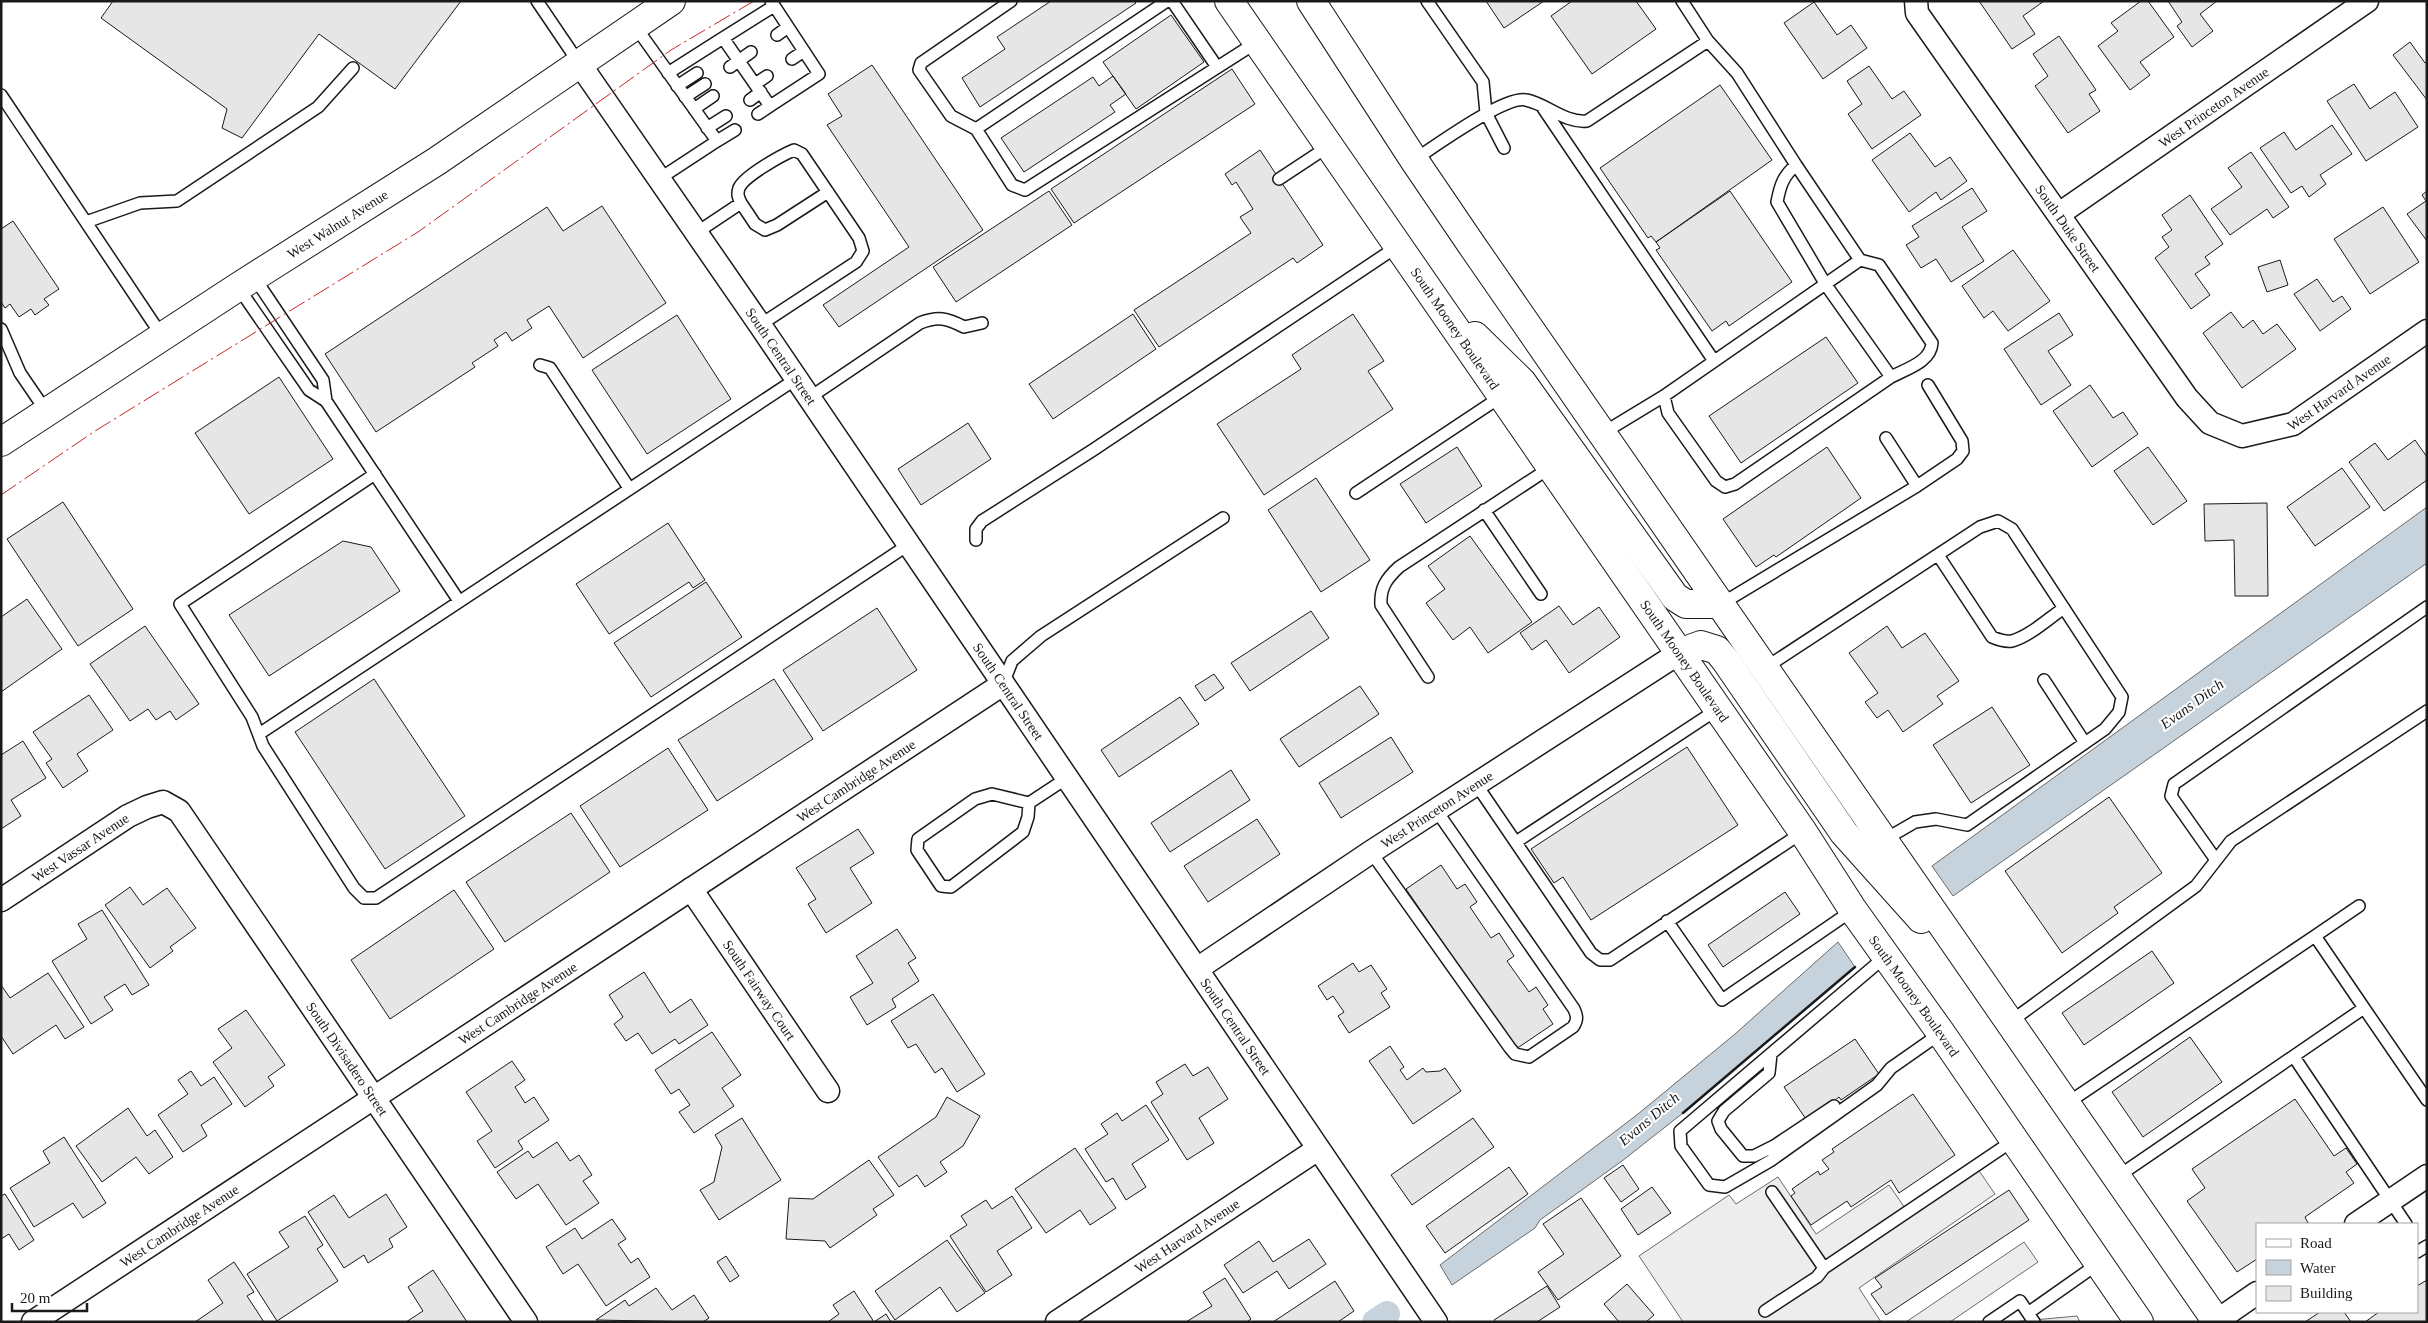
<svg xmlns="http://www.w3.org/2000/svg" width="2428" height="1323" font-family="'Times New Roman',serif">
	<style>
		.parking { fill: #ededed; stroke: #6a6a6a }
		.water { fill: #c6d2dc; stroke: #6a6a6a }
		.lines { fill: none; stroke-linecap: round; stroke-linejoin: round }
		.canal { stroke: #c6d2dc; stroke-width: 26 }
		.building { fill: #e6e6e6; stroke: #1a1a1a }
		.lane-casing { stroke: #1a1a1a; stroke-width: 14 }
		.street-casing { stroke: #1a1a1a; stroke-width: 25 }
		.secondary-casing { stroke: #1a1a1a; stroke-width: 30 }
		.primary-casing { stroke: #1a1a1a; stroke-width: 30 }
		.lane { stroke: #fff; stroke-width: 11 }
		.street { stroke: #fff; stroke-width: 22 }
		.secondary { stroke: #fff; stroke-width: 28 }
		.primary { stroke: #fff; stroke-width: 28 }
		.wall { stroke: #1a1a1a; stroke-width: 2.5 }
		.power { stroke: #c62828; stroke-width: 1; stroke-dasharray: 18 4 2.5 4; stroke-linecap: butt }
		.labels { text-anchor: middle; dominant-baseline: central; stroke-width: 4; stroke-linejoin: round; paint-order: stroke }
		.street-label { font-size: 14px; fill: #1a1a1a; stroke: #fff }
		.water-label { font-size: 15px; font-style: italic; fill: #1a1a1a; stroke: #fff }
	</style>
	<rect width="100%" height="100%" fill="#fff"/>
	<path class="parking" d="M1973 1162 1995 1194 1859 1288 1881 1322H1683L1639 1256 1729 1195 1736 1204 1778 1177 1816 1234 1889 1185 1905 1208Z
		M2024 1242 2038 1262 1950 1322H1906Z
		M2077 1316 2080 1322H2012Z"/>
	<path class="water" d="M2427 507V563L1953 896 1932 866Z
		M1838 942 1855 967 1683 1113 1622 1161 1540 1220 1535 1228 1452 1285 1440 1265 1638 1114 1735 1034Z"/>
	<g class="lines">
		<path class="canal" d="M1375 1322 1387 1314"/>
	</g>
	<path class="building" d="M113 1H461L395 89 319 34 242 138 222 128 227 109 101 18Z
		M1051 1H1134L1136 3 980 107 962 78 1005 49 997 37Z
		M1486 1H1544L1504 28Z
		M1572 1H1636L1656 29 1592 74 1551 16Z
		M1979 1H2044L2023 16 2035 34 2012 49Z
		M2141 1H2148L2174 37 2140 62 2150 75 2130 90 2098 46 2118 31 2111 23Z
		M2168 1H2217L2200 14 2213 31 2192 47 2177 26 2182 22Z
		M1814 2 1837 35 1851 25 1867 48 1823 79 1784 23Z
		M1171 15 1204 62 1136 109 1103 62Z
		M2059 36 2096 90 2089 94 2100 111 2068 133 2035 86 2048 76 2033 54Z
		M2410 42 2425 63 2427 62V100L2393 55Z
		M872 65 983 230 839 327 823 305 909 247 827 125 842 116 828 94Z
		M1869 66 1892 99 1904 91 1921 115 1872 149 1848 114 1862 104 1847 81Z
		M1232 69 1255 104 1074 223 1051 189Z
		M1113 76 1126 94 1110 105 1115 112 1024 172 1001 138 1093 77 1099 86Z
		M2354 84 2370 109 2395 92 2418 127 2366 161 2327 101Z
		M1720 85 1772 160 1656 242 1651 236 1648 238 1600 168Z
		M2332 125 2352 154 2320 175 2326 184 2309 197 2302 186 2291 193 2260 148 2284 132 2296 150Z
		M1910 133 1935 167 1950 157 1967 181 1941 200 1936 192 1909 212 1872 160Z
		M1260 150 1323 245 1297 263 1293 258 1159 347 1134 310 1251 233 1240 217 1253 209 1236 182 1232 185 1225 174Z
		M2251 152 2289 207 2273 218 2267 209 2230 235 2211 209 2242 187 2228 168Z
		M1972 188 1987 211 1962 227 1984 261 1951 282 1936 259 1921 268 1906 245 1919 237 1912 226Z
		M1049 191 1072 225 956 302 933 267Z
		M1730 191 1792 282 1729 326 1726 321 1712 331 1656 250 1660 248 1656 242Z
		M2427 191V241L2407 214 2426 201 2422 195Z
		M2190 195 2223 244 2205 257 2210 264 2195 274 2210 295 2191 309 2155 258 2169 247 2162 237 2172 230 2162 215Z
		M602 206 666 303 583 358 549 306 527 320 532 328 512 341 506 332 494 340 498 346 472 363 475 367 376 432 325 354 547 207 563 231Z
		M2383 207 2419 262 2370 294 2334 239Z
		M13 221 59 289 44 299 49 305 35 315 31 309 19 317 10 304 5 308 1 302V229Z
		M2013 250 2050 301 2008 331 1993 311 1984 318 1962 286Z
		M2280 260 2288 285 2267 292 2258 267Z
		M2317 279 2333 302 2342 296 2351 309 2320 331 2294 294Z
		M2231 312 2243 328 2253 320 2263 334 2277 324 2296 349 2242 388 2203 333Z
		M2059 313 2073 335 2048 351 2071 385 2041 405 2004 349Z
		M1133 314 1156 349 1053 419 1029 384Z
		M1353 314 1384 361 1368 371 1393 409 1264 495 1217 424 1301 369 1292 355Z
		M677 315 731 399 647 454 592 370Z
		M1826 337 1858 383 1741 463 1709 416Z
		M279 377 333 459 249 514 195 433Z
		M2090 385 2113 418 2123 412 2138 434 2092 467 2053 411Z
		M968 423 991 459 921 505 898 469Z
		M2415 440 2427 457V480L2384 511 2349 462 2375 443 2388 460Z
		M1457 447 1482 486 1426 523 1400 484Z
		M1827 447 1861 498 1776 557 1774 555 1756 567 1723 519Z
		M2148 447 2187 501 2153 525 2114 471Z
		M2342 468 2370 507 2315 546 2287 507Z
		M1316 478 1370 560 1321 592 1268 510Z
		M63 502 133 609 78 646 7 539Z
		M2267 503 2268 596H2235L2234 540 2205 541 2204 504Z
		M668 523 705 580 693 588 689 582 609 634 576 584Z
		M1470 536 1532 622 1488 653 1470 627 1453 640 1426 603 1445 589 1428 566Z
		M343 541 371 547 400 591 269 676 229 615Z
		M706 582 742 637 651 697 614 643Z
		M27 599 62 649 1 692V617Z
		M1559 606 1573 625 1599 607 1620 637 1569 673 1546 640 1532 650 1520 633Z
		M877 608 917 670 823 731 783 670Z
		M1311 611 1329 638 1250 691 1231 663Z
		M145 626 199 704 176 720 170 711 156 720 148 709 130 721 90 664Z
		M1887 626 1902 648 1925 633 1959 681 1937 696 1943 704 1903 732 1888 710 1877 718 1865 702 1878 693 1849 653Z
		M1214 674 1224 688 1205 701 1195 686Z
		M374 679 465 816 385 869 295 732Z
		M774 679 813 739 717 801 678 740Z
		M1360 686 1379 714 1299 767 1280 739Z
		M89 695 113 730 77 754 88 771 63 788 46 763 52 759 33 732Z
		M1180 697 1199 724 1119 777 1101 750Z
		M1992 707 2030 765 1971 803 1933 745Z
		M1391 737 1413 772 1341 818 1319 783Z
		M23 741 46 778 11 800 21 816 1 829V755Z
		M1687 747 1738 825 1591 920 1563 877 1554 883 1531 849Z
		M668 748 708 810 620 867 580 806Z
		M1231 770 1250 800 1170 852 1151 823Z
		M2109 797 2162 873 2114 907 2118 913 2062 953 2005 871Z
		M571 813 610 872 505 942 466 882Z
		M1257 819 1280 854 1208 902 1184 866Z
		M858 829 874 853 850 868 872 903 826 933 808 904 816 899 796 868Z
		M1441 865 1457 889 1465 884 1477 902 1470 907 1491 938 1499 933 1514 956 1507 961 1529 992 1536 987 1548 1005 1543 1009 1553 1024 1516 1049 1406 889Z
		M130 887 143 905 167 888 196 928 170 947 173 951 150 968 105 905Z
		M454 890 494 949 390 1019 351 960Z
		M1785 892 1800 914 1723 967 1708 945Z
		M102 910 149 985 132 995 125 984 104 997 113 1010 91 1024 52 961 87 939 78 924Z
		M897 929 916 958 908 963 919 981 892 999 896 1007 867 1025 850 997 873 983 856 956Z
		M2152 951 2174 983 2084 1045 2062 1013Z
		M1353 963 1359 972 1371 965 1387 989 1381 993 1390 1007 1349 1033 1338 1016 1344 1012 1333 996 1327 1000 1318 986Z
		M644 972 670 1013 691 999 708 1025 679 1044 675 1039 652 1054 638 1033 626 1041 614 1024 623 1017 609 995Z
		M48 973 84 1027 65 1039 56 1025 13 1054 1 1036V985L10 998Z
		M933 994 985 1074 957 1092 942 1068 935 1073 916 1044 908 1048 891 1021Z
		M246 1010 285 1065 268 1077 274 1086 245 1107 213 1062 232 1048 218 1029Z
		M712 1032 741 1075 722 1088 734 1106 694 1133 679 1112 690 1105 679 1089 671 1094 655 1070Z
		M2190 1037 2222 1082 2143 1137 2112 1092Z
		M1855 1039 1879 1074 1841 1100 1839 1097 1808 1122 1784 1087Z
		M1390 1046 1404 1067 1400 1070 1407 1080 1423 1068 1426 1072 1440 1071 1445 1068 1461 1091 1413 1124 1369 1061Z
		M512 1061 525 1080 515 1087 525 1103 534 1097 549 1120 518 1141 523 1149 495 1168 477 1141 492 1131 466 1092Z
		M1185 1064 1193 1076 1208 1067 1228 1099 1199 1118 1214 1143 1187 1160 1151 1102 1163 1094 1156 1082Z
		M191 1071 201 1086 214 1077 232 1104 201 1125 207 1136 183 1152 158 1115 188 1094 178 1080Z
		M1913 1094 1955 1155 1899 1193 1891 1180 1851 1207 1847 1201 1811 1225 1791 1196 1795 1193 1792 1189 1818 1171 1820 1175 1829 1169 1822 1160 1834 1152 1832 1149Z
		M947 1097 980 1116 963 1146 940 1162 947 1172 925 1187 917 1175 899 1187 878 1157 936 1117Z
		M2295 1099 2334 1156 2346 1148 2357 1164 2346 1172 2354 1183 2305 1217 2308 1223 2307 1224H2257V1259L2237 1272 2187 1201 2205 1188 2192 1169Z
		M1146 1105 1169 1140 1132 1164 1146 1187 1126 1200 1113 1178 1106 1182 1085 1149 1108 1134 1101 1124 1117 1113 1122 1121Z
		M128 1108 147 1136 155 1130 173 1157 149 1174 136 1157 102 1182 76 1146Z
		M742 1118 781 1180 719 1220 700 1190 714 1182 722 1147 715 1135Z
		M1473 1118 1494 1147 1412 1205 1391 1175Z
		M64 1137 106 1203 83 1218 73 1203 34 1227 10 1188 50 1163 43 1151Z
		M557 1142 570 1161 579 1155 592 1175 583 1181 599 1203 566 1225 538 1184 516 1199 497 1172 528 1151 533 1158Z
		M1075 1148 1116 1208 1090 1225 1080 1210 1046 1233 1015 1189Z
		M869 1160 894 1195 873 1209 877 1215 830 1248 825 1241 786 1239 789 1198 813 1199Z
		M1623 1165 1639 1189 1621 1202 1604 1178Z
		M1509 1167 1528 1194 1445 1253 1426 1226Z
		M1652 1187 1671 1213 1638 1235 1621 1209Z
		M2009 1190 2029 1220 1886 1315 1871 1294 1882 1287 1875 1278Z
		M5 1194 34 1240 19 1250 9 1234 1 1239V1196Z
		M386 1194 407 1227 389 1239 393 1247 368 1263 364 1255 344 1268 308 1212 334 1195 349 1218Z
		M1012 1196 1032 1228 997 1251 1012 1275 986 1292 950 1236 967 1225 961 1216 986 1200 992 1209Z
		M1581 1198 1621 1256 1558 1300 1538 1272 1564 1254 1543 1224Z
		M305 1216 323 1245 317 1249 338 1281 277 1321 247 1274 289 1247 279 1232Z
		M612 1219 626 1239 618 1244 631 1263 638 1258 650 1277 606 1306 578 1264 563 1274 546 1247 575 1228 582 1239Z
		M1309 1239 1326 1264 1289 1289 1277 1271 1243 1293 1224 1265 1259 1241 1273 1262Z
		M947 1240 985 1293 957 1312 940 1287 895 1320 875 1291Z
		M726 1256 739 1276 730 1282 717 1262Z
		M234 1262 254 1292 247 1296 264 1322H195L223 1303 208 1280Z
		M433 1270 467 1322H406L423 1311 408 1287Z
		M1225 1278 1251 1319 1247 1322H1186L1212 1306 1203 1292Z
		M2427 1280V1322H2365L2379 1312H2417V1286Z
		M1335 1281 1354 1311 1338 1322H1273Z
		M1627 1284 1654 1315 1646 1322H1619L1604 1304Z
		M1547 1286 1560 1307 1537 1322H1495L1494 1320Z
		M656 1288 672 1310 694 1295 709 1318 703 1322 596 1320 625 1300 629 1306Z
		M854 1291 874 1322H828L839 1314 833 1305Z
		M2320 1312H2344L2351 1322H2305Z
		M886 1314 891 1322H874Z"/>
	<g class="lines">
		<defs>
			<path id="lane" d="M537 1 579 63
				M771 1 819 74 770 106 723 38 774 6
				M1011 1 921 63 919 70 951 116 976 129 1012 185 1025 190 1257 42
				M1172 1 1217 67
				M1427 1 1483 82 1486 113 1504 148
				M635 26 717 141 659 179
				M777 35 788 27
				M792 59 804 51
				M730 67 751 52
				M668 73 723 38
				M755 84 767 76
				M677 86 697 73
				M1 95 162 336
				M685 97 705 84
				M750 100 761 92
				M1543 108 1714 361
				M694 109 713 96
				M758 114 770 106
				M707 128 726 116
				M976 129 1167 1
				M717 141 735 130
				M1414 160C1434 147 1505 95 1526 100 1547 104 1564 123 1587 121L1708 41
				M1279 179 1329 146
				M741 203 755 224 765 230 777 225 828 192
				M86 222 140 203 177 201 318 107 353 68
				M696 233 741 203C738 197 737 194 739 188 744 176 782 155 794 150L802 154 859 238 863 251 856 262 760 325
				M1860 260 1879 265 1932 343C1931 362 1906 369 1891 377
				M238 287 309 390 326 401 323 380 254 277
				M1 329 20 373 46 411
				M540 365 550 368 629 488
				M1664 396 1668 413 1716 481 1725 487 1735 484 1891 377 1826 285 1777 202C1780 186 1783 176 1796 165
				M809 398 920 323C938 316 947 318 964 327L982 323
				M326 401 459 601
				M1603 433 1664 396 1860 260 1796 165 1737 73 1708 41 1682 1
				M1886 438 1917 486
				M375 474 180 604 252 717 263 746 354 888 364 898H376L908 545
				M1356 493 1502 396
				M1484 510 1541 594
				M976 540V529L982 521 1093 450 1398 246
				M1938 555 1992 637C1999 640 2005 642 2012 641 2030 636 2049 618 2064 608
				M1721 604 1917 486 1957 459 1963 451 1962 441 1928 385
				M1765 668 1980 527 1998 521 2012 529 2122 697 2119 712 2105 729 1967 825 1936 819 1915 822 1884 840
				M1428 677 1381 605C1380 588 1386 579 1399 567L1551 467
				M2044 680 2085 743
				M1003 684 1012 661 1041 636 1223 518
				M259 734 796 379
				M1476 784 1591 953 1600 960H1610L1803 832
				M1029 803 1028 817 1023 832 951 887 941 886 917 850 918 839 975 799 992 794 1029 803 1067 778
				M1516 842 1718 709
				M1371 852 1510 1048 1515 1054 1529 1057 1573 1027C1578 1020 1577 1016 1574 1009L1436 810
				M2216 860 2171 796 2174 784 2427 607
				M1667 921 1722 1000 1853 910
				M2315 936 2359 906
				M1886 956 1680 1131 1681 1146 1709 1185 1725 1187 1770 1161 1877 1085 1891 1068 1941 1033
				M2010 1022 2196 886 2231 841 2427 711
				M1771 1054 1769 1073 1724 1111 1718 1121 1721 1129 1743 1156H1754L1774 1146 1834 1106
				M2294 1057 2406 1224
				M2066 1104 2315 936 2364 1008
				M2117 1177 2364 1008 2427 1100
				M1772 1192 1824 1268 2014 1140
				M2417 1252 2427 1246
				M1765 1311 1817 1277 1824 1268
				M2028 1313 2099 1263
				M1989 1322 2020 1301 2034 1322"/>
			<g id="street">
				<path id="s1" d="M1916 1 1917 13 2187 398 2210 423 2242 436 2293 424 2427 331"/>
				<path id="s2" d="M579 63 760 325 1436 1322"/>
				<path id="s3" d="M2059 214 2367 1"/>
				<path id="s4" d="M691 889 828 1091"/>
				<path id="s5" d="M1 900 128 816 147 807 163 802 179 811 526 1322"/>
				<path id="s6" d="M1197 969 1371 852 1679 653"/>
				<path d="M2356 1224 2427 1176"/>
				<path id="s7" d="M33 1322 1003 684"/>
				<path id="s8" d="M1057 1322 1318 1149"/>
				<path d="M2215 1322 2257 1293"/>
			</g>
			<g id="secondary">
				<path id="s9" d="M1 442 238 287 437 161 671 1"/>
			</g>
			<g id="primary">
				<path id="s10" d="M1229 1 1803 832 1853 910 1941 1033 2139 1322"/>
				<path d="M1311 1 1414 160 1471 244 2217 1322"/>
				<path d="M1475 336 1522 382 1675 597 1686 604H1721"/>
				<path d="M1679 653 1701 645 1717 650 1726 661 1844 833 1921 919"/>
			</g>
		</defs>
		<use href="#lane" class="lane-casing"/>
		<use href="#street" class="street-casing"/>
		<use href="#secondary" class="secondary-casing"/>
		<use href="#primary" class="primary-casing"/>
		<use href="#lane" class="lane"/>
		<use href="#street" class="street"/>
		<use href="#secondary" class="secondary"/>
		<use href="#primary" class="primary"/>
		<path class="wall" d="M1683 1113 1855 967"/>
		<path class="power" d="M1 495 95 431 418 232 671 50 754 1"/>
	</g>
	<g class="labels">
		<g class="street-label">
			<text stroke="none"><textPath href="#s3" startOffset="188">West Princeton Avenue</textPath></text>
			<text stroke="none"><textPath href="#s9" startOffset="401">West Walnut Avenue</textPath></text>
			<text stroke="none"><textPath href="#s1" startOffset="275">South Duke Street</textPath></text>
			<text stroke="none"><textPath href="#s10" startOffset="398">South Mooney Boulevard</textPath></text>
			<text stroke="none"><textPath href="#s2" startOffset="356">South Central Street</textPath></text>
			<text stroke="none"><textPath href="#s1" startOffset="659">West Harvard Avenue</textPath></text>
			<text stroke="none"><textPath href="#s10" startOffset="802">South Mooney Boulevard</textPath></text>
			<text stroke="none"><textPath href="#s2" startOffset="761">South Central Street</textPath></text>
			<text stroke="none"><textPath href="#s7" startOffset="985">West Cambridge Avenue</textPath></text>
			<text stroke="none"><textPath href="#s6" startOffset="288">West Princeton Avenue</textPath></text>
			<text stroke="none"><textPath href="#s5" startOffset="95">West Vassar Avenue</textPath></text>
			<text stroke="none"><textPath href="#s4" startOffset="122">South Fairway Court</textPath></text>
			<text stroke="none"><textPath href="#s10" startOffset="1208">South Mooney Boulevard</textPath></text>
			<text stroke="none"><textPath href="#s7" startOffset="580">West Cambridge Avenue</textPath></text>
			<text stroke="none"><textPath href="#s2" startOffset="1166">South Central Street</textPath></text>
			<text stroke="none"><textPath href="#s5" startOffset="508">South Divisadero Street</textPath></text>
			<text stroke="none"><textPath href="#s7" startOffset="175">West Cambridge Avenue</textPath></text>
			<text stroke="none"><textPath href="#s8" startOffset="156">West Harvard Avenue</textPath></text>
		</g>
		<g class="water-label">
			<text transform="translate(2192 704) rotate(-36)">Evans Ditch</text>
			<text transform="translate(1649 1119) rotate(-40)">Evans Ditch</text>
		</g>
	</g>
	<rect width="2428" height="1323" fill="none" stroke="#1a1a1a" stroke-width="5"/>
	<rect x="2256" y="1223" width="162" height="90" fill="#ffffff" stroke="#a3a3a3"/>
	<rect x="2266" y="1239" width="25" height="8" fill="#ffffff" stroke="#a3a3a3"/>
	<text x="2300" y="1248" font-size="15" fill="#1a1a1a">Road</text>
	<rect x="2266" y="1260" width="25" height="15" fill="#c6d2dc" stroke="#a3a3a3"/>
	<text x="2300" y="1273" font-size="15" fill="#1a1a1a">Water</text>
	<rect x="2266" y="1286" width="25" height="15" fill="#e6e6e6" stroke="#a3a3a3"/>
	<text x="2300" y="1298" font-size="15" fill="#1a1a1a">Building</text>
	<path d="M12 1303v8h75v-8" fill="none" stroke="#1a1a1a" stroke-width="2.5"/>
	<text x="20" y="1303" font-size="15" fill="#1a1a1a" stroke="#ffffff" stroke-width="4" paint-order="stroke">20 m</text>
</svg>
